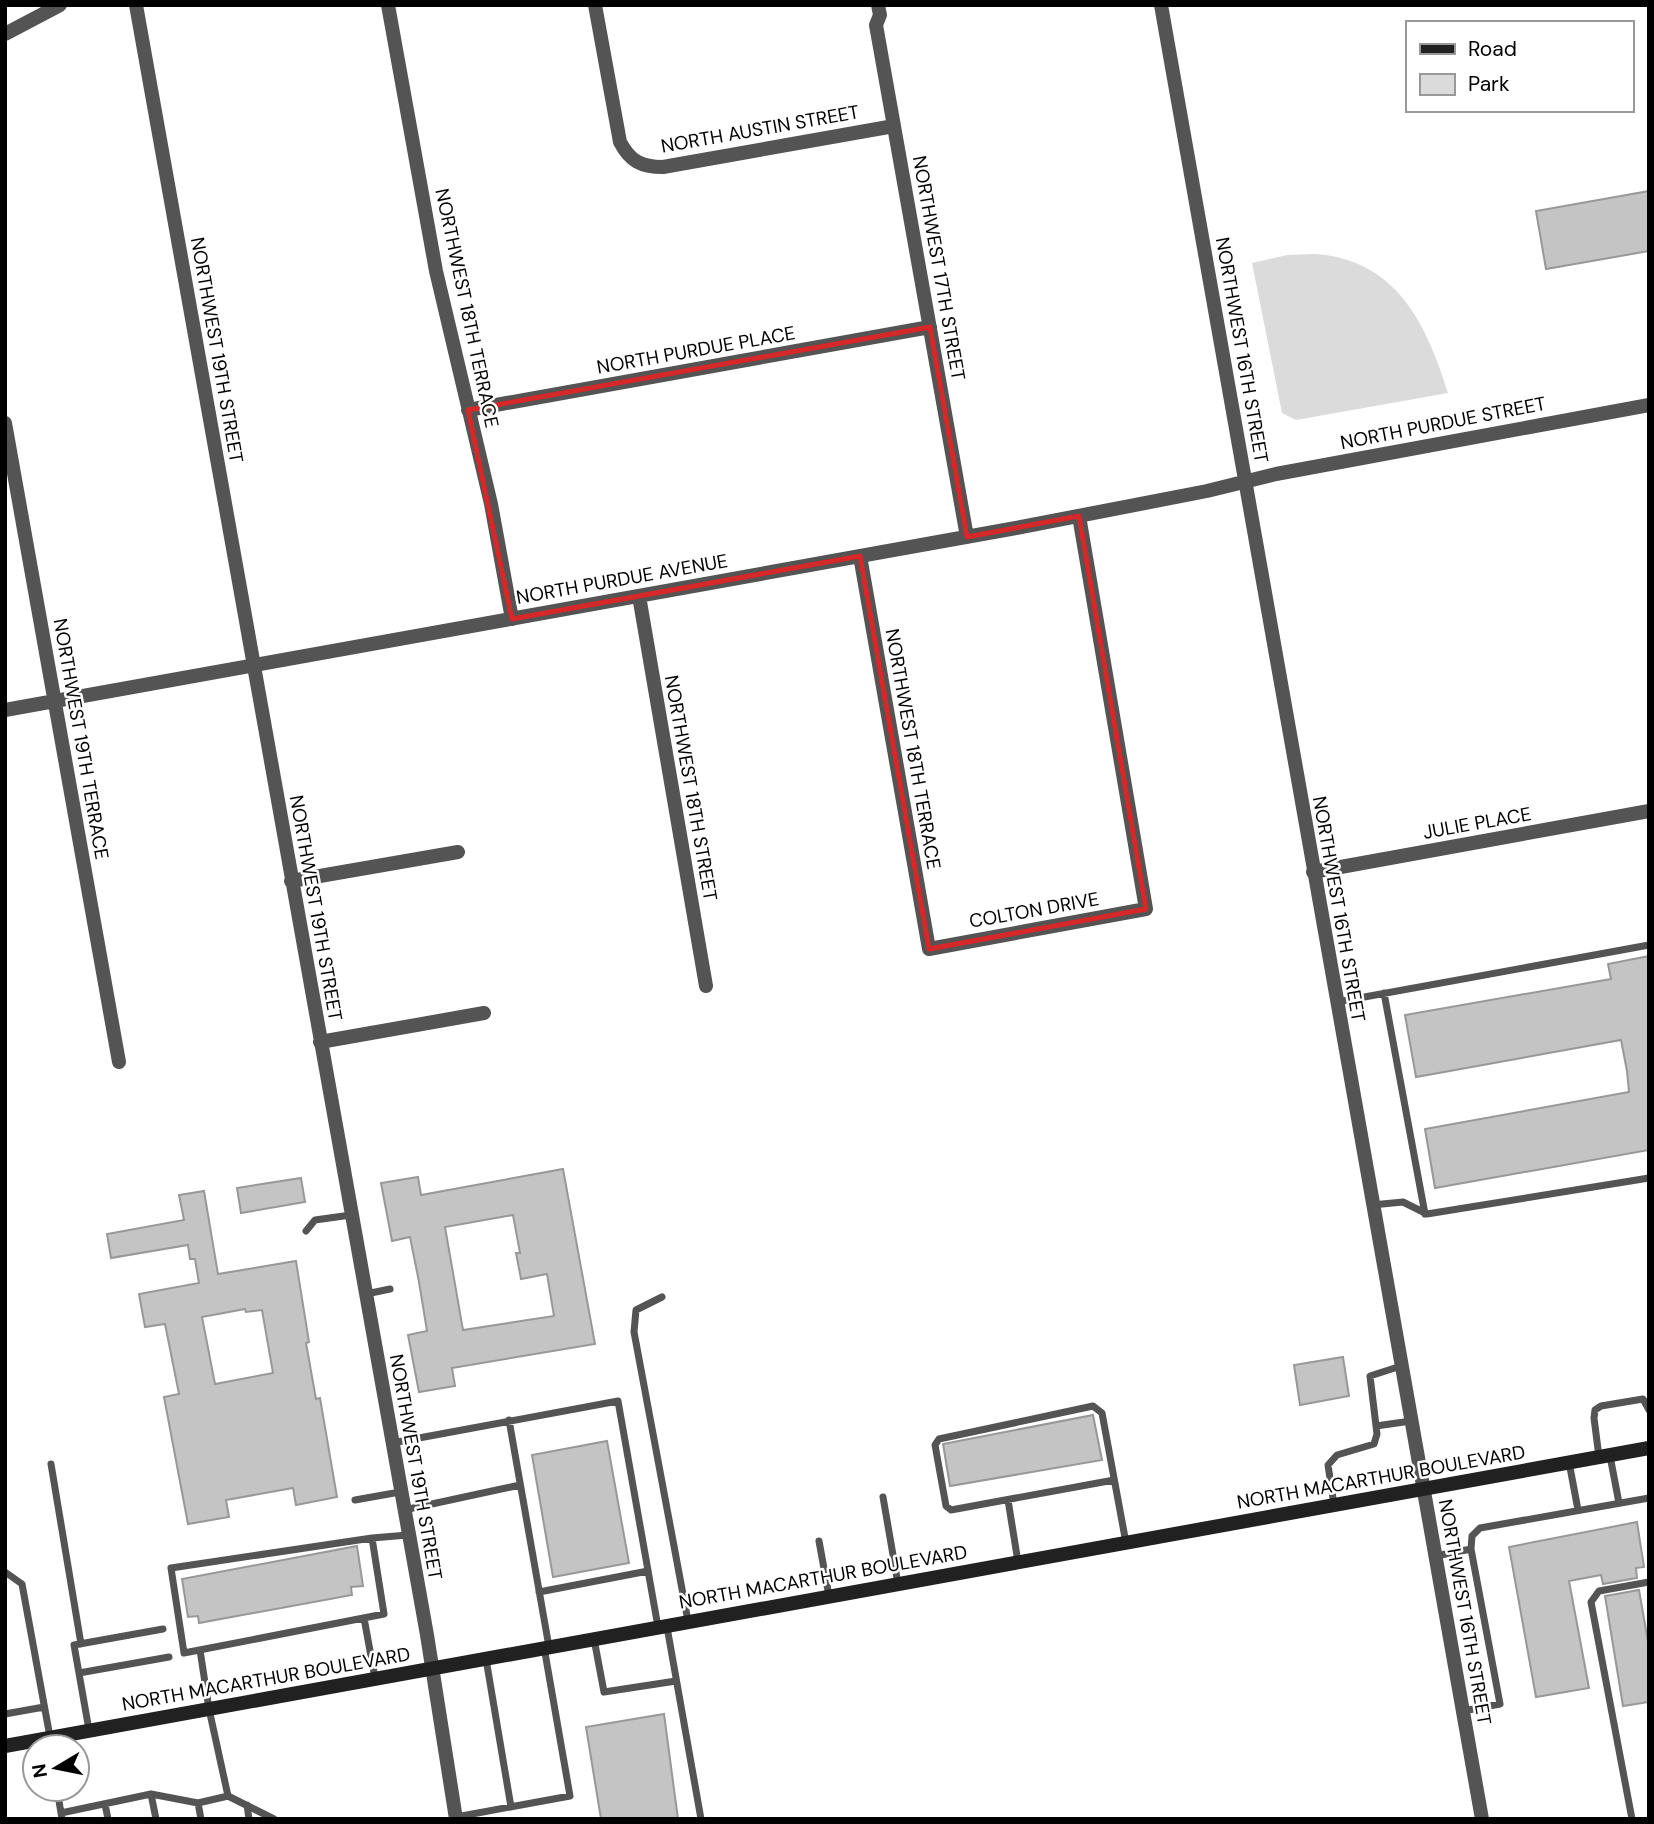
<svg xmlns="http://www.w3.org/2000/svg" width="1654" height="1824" font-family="'DM Sans',sans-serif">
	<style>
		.green { fill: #dbdbdb }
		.building { fill: #c4c4c4; stroke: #989898; stroke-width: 2; fill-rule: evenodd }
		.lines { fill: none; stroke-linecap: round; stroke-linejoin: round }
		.service { stroke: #545454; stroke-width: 7 }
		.minor { stroke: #545454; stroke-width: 14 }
		.tertiary { stroke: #545454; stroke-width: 14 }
		.secondary { stroke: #212121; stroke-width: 14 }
		.marked { fill: none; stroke: #d62828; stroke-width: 5; stroke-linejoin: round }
		.labels { text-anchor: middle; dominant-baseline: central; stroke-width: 5; stroke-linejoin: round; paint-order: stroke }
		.street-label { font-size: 19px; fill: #000; stroke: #fff }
	</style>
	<rect width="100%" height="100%" fill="#fff"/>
	<path class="green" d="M1287 255C1299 255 1313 253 1325 255 1400 265 1428 329 1448 393L1296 420 1282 413 1252 263Z"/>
	<path class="building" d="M1649 191V251L1546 269 1536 211Z
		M1649 956V1150L1435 1188 1425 1129 1629 1092 1627 1071 1621 1040 1416 1077 1405 1015 1611 979 1608 964Z
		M563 1169 595 1344 452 1368 455 1386 419 1392 408 1335 427 1331 419 1282 410 1237 392 1241 381 1183 418 1177 421 1195ZM513 1215 520 1253H516L521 1279 547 1274 554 1316 463 1330 445 1227Z
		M301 1178 305 1202 241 1213 237 1188Z
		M204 1191 218 1274 296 1261 309 1342 306 1343 316 1399 320 1398 337 1497 296 1505 293 1488 226 1500 229 1517 188 1524 164 1397 179 1394 165 1324 145 1327 139 1294 199 1283 195 1259H190L188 1245 111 1258 107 1234 184 1220 179 1195ZM245 1309 246 1312 262 1310 273 1373 215 1384 202 1317Z
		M1343 1357 1349 1396 1300 1405 1294 1365Z
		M1093 1415 1102 1460 950 1486 943 1444Z
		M607 1441 629 1563 553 1577 532 1455Z
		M1637 1522 1644 1567 1636 1568 1637 1578 1603 1584 1601 1575 1569 1581 1589 1688 1536 1697 1509 1547Z
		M357 1546 363 1586 351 1587 352 1595 199 1623 198 1616 188 1617 182 1579Z
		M1639 1590 1649 1647V1702L1623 1706 1605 1596Z
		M664 1714 678 1819H601L586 1727Z"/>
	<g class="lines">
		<path class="service" d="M1384 993 1425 1214
			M1337 1002 1649 945
			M1372 1205 1403 1202 1427 1214 1649 1178
			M306 1231 315 1220 351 1215
			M366 1294 390 1289
			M662 1297 636 1310 634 1332 688 1621
			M509 1420 549 1647
			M1376 1426 1411 1421
			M392 1443 618 1401 658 1627
			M1610 1456 1619 1503
			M1599 1457 1594 1418 1595 1410 1601 1406 1643 1399 1649 1410
			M1569 1462 1578 1510
			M51 1464 81 1644
			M1114 1480 951 1510 946 1506 935 1445 939 1439 1093 1406 1102 1413 1126 1543
			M883 1497 898 1584
			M355 1500 400 1492
			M1008 1500 1018 1562
			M1334 1505 1328 1465 1337 1455 1374 1444 1377 1434 1370 1376 1401 1366
			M404 1510 520 1485
			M372 1538 384 1614 184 1653 171 1568 372 1538 408 1535
			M819 1541 829 1596
			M1436 1556 1471 1549 1472 1536 1480 1528 1649 1498
			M5 1572 22 1584 50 1737
			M539 1592 648 1571
			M364 1618 375 1678
			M667 1627 701 1819
			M594 1639 604 1692 676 1681
			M200 1650 209 1709 228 1796
			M486 1659 511 1807
			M79 1673 169 1657
			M1463 1711 1500 1704 1471 1549
			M5 1714 44 1707
			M89 1730 74 1645 163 1629
			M57 1789 62 1819
			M151 1794 156 1819
			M198 1803 201 1819
			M105 1804 108 1819
			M247 1805 249 1819
			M61 1813 151 1794 198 1803 228 1796 274 1819
			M456 1817 570 1796 544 1647
			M1632 1819 1591 1602 1599 1591 1649 1582"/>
		<path class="minor" d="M136 5 427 1635 456 1819
			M388 5 436 271 491 504 512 619
			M595 5 620 142C630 161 641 167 663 167L894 126
			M878 5 880 15 876 25 967 537
			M5 34 60 5
			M468 410 930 327
			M5 423 119 1062
			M860 556 929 949 1146 909 1079 516
			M639 596 706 986
			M5 710 1016 528 1207 491 1276 474 1649 405
			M1313 872 1649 811
			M291 881 458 852
			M320 1042 484 1013"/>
		<path class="tertiary" d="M1161 5 1482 1819"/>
		<path class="secondary" d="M5 1746 1649 1448"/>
	</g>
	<path class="marked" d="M930 327 967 537 1079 516 1146 909 929 949 860 556 512 619 468 410Z"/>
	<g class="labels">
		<g class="street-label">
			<text transform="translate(760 129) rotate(-10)">NORTH AUSTIN STREET</text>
			<text transform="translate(939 268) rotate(80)">NORTHWEST 17TH STREET</text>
			<text transform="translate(467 308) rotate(78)">NORTHWEST 18TH TERRACE</text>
			<text transform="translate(217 350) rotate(80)">NORTHWEST 19TH STREET</text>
			<text transform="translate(696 350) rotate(-10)">NORTH PURDUE PLACE</text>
			<text transform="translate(1242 350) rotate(80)">NORTHWEST 16TH STREET</text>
			<text transform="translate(1443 423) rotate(-11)">NORTH PURDUE STREET</text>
			<text transform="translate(622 579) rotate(-10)">NORTH PURDUE AVENUE</text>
			<text transform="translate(81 739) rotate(80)">NORTHWEST 19TH TERRACE</text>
			<text transform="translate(913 749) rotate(80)">NORTHWEST 18TH TERRACE</text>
			<text transform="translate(691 788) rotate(80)">NORTHWEST 18TH STREET</text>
			<text transform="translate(1477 823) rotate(-10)">JULIE PLACE</text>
			<text transform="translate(316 908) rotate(80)">NORTHWEST 19TH STREET</text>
			<text transform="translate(1339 909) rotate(80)">NORTHWEST 16TH STREET</text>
			<text transform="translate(1034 910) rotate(-10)">COLTON DRIVE</text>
			<text transform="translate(416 1467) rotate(80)">NORTHWEST 19TH STREET</text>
			<text transform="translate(1381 1477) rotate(-10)">NORTH MACARTHUR BOULEVARD</text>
			<text transform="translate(823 1577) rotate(-10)">NORTH MACARTHUR BOULEVARD</text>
			<text transform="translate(1465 1612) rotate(80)">NORTHWEST 16TH STREET</text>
			<text transform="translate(266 1679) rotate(-10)">NORTH MACARTHUR BOULEVARD</text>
		</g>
	</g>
	<rect width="1654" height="1824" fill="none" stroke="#000000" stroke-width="14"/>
	<rect x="1406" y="21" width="228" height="91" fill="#ffffff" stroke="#999999" stroke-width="2"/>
	<rect x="1420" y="44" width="35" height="10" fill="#212121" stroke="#999999" stroke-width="2"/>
	<text x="1468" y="56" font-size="21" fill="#000000">Road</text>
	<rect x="1420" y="74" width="35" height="21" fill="#dbdbdb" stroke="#999999" stroke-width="2"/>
	<text x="1468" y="91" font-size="21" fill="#000000">Park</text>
	<g transform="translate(56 1768) rotate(260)"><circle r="33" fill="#ffffff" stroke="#999999" stroke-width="2"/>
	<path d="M0-5L12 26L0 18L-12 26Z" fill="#000000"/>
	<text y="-10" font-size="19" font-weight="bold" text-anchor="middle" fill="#000000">N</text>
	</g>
</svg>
